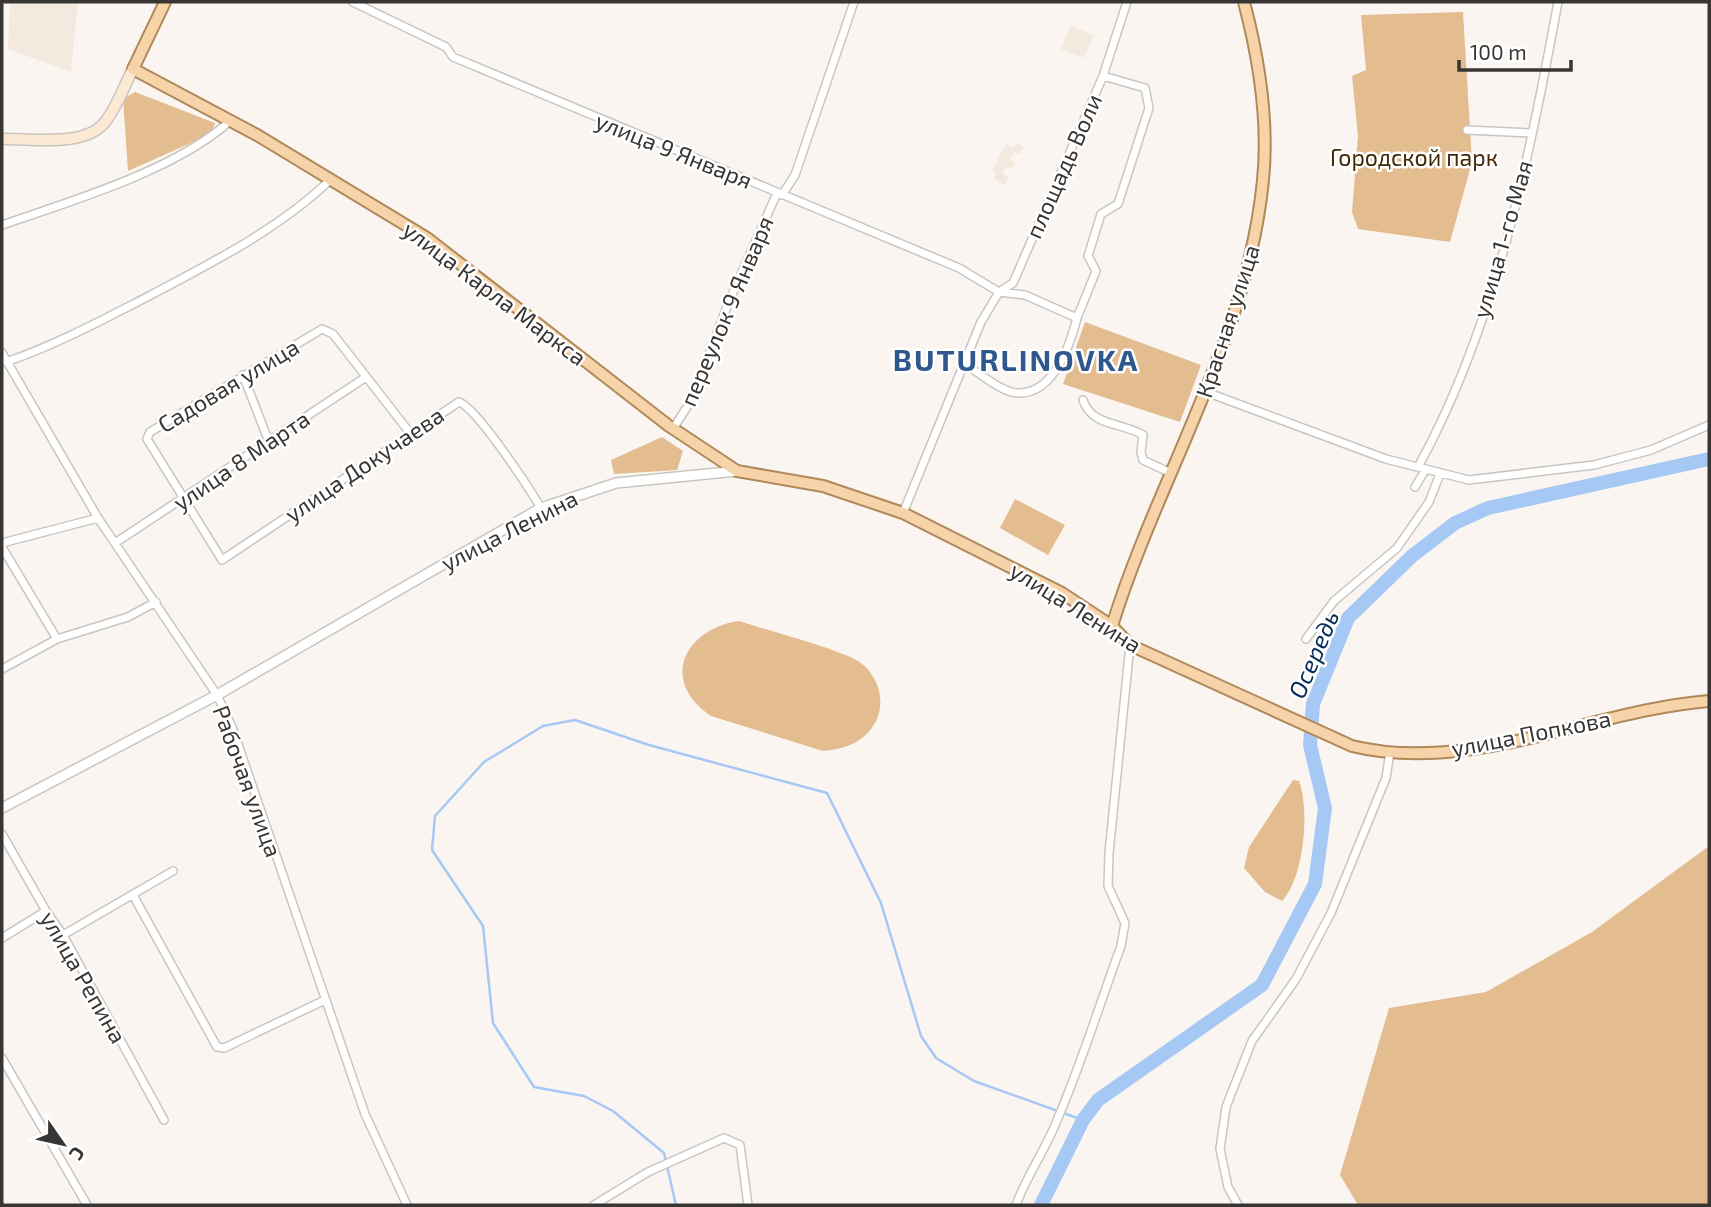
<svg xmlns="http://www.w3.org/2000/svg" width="1711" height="1207" font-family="'Exo 2',sans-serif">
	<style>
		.built { fill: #f4e9df }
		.green { fill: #e3bc90 }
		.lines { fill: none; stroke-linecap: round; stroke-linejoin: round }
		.stream { stroke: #a6c8f5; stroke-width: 2.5 }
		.river { stroke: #a6c8f5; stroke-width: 14 }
		.minor-casing { stroke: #c9c5c0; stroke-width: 10 }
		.tertiary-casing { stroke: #c9c5c0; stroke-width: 12 }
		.secondary-casing { stroke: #c9c5c0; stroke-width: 13 }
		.primary-casing { stroke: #b0895b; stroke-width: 14 }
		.minor { stroke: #fff; stroke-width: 7 }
		.tertiary { stroke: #fff; stroke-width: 9 }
		.secondary { stroke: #fbe9d4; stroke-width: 10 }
		.primary { stroke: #f7d3a9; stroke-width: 10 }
		.labels { text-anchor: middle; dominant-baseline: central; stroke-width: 5; stroke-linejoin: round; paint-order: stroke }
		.street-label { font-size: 23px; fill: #383634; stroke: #fff }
		.park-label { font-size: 23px; fill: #432906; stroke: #fff }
		.water-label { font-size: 24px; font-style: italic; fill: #042b58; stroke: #fff }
		.district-label { font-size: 30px; font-weight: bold; letter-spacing: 2px; fill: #2e588e; stroke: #fff }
	</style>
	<rect width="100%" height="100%" fill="#faf5f0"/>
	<path class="built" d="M10 2H78L71 72 8 49Z
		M1070 26 1094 35 1084 58 1061 49Z
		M1017 143 1024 147 1020 154 1014 152 1010 159 1015 163 1012 169 1007 166 1002 174 1009 177 1005 185 994 179 996 174 992 171 1006 144 1014 148Z"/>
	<path class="green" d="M1463 12 1472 162 1450 242 1358 229 1352 212 1358 136 1352 76 1366 70 1361 15Z
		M135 92 215 123 211 134 128 171 123 99Z
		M1085 322 1201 365 1180 422 1063 384Z
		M662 437 683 451 677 470 614 474 611 460Z
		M1015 499 1065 525 1048 555 1000 528Z
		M739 621C763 629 846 651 861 663 878 676 886 701 876 721 865 742 846 749 823 751L711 716C659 681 684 629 739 621Z
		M1293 780 1299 781C1310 809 1304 879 1282 901L1265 892 1244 868 1249 847Z
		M1709 846V1205H1358L1340 1175 1389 1008 1486 992 1592 932Z"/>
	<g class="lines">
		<path class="stream" d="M676 1205 664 1153 613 1111 584 1096 534 1087 493 1023 483 926 432 850 435 816 484 762 543 726 575 720 649 745 827 793 881 903 921 1036 936 1058 974 1081 1083 1120"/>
		<path class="river" d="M1041 1205 1083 1120 1098 1100 1262 985 1315 884 1325 808 1310 745 1313 704 1348 618 1412 556 1455 523 1488 508 1709 459"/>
		<defs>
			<path id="minor" d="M353 2 446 47 453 57 959 268 999 292 1025 295 1077 318C1070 345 1055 392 1020 393 1003 394 980 373 966 365
				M1467 130 1531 133
				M782 195 795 175 854 2
				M2 225C71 201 177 170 231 120
				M1077 318 1096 271 1088 256 1101 214 1118 204 1149 108 1145 88 1103 76
				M2 353 98 518 217 695 232 727 365 1114 407 1205
				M6 362C56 345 104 319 151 295 213 262 279 229 330 180
				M243 375 269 442
				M1206 392 1386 459 1469 480 1594 465 1651 450 1709 425
				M1083 400C1092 427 1122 422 1143 435L1141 452 1143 460 1171 473
				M673 429 692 399 728 304 777 193
				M410 433 333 334 322 329 150 432 147 439 222 560 459 402C477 408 529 488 541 508
				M1418 467C1496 326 1529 159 1558 2
				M1415 487 1426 469
				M903 513 981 322 999 292 1013 283 1103 76 1127 2
				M2 543 98 518
				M115 543 366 377
				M2 547 57 639
				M1306 639 1334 601 1397 548 1429 502 1440 474
				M2 669 57 639 128 617 156 602
				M2 834 46 911 63 935 164 1120
				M133 895 217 1047 224 1048 325 1000
				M63 935 173 871
				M2 938 46 911
				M2 1058 87 1205
				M594 1205 648 1172 724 1138 740 1145 748 1205
				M1016 1205C1027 1175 1046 1149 1058 1118 1082 1062 1100 1003 1121 946L1125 923 1108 886 1109 853 1130 645
				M1238 1205 1228 1187 1220 1149 1226 1107 1252 1041 1296 979 1331 913 1386 778 1390 752"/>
			<path id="tertiary" d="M2 808 217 695 541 508 616 483 737 471"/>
			<path id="secondary" d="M2 139C31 138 85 148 105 122 117 107 124 86 133 69"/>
			<path id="primary" d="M165 2 133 69 257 135 427 238 669 426 737 471 823 486 903 513 1062 593 1112 626 1130 645 1352 746C1469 775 1594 710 1709 701
				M1112 626C1158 477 1248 338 1263 180 1269 121 1259 59 1244 2"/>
		</defs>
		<use href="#minor" class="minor-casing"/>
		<use href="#tertiary" class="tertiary-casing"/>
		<use href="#secondary" class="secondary-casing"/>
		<use href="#primary" class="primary-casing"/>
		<use href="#minor" class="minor"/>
		<use href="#tertiary" class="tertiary"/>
		<use href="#secondary" class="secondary"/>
		<use href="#primary" class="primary"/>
	</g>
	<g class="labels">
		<g class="street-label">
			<text transform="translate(674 150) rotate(22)">улица 9 Января</text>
			<text transform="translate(1063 166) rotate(-66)">площадь Воли</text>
			<text transform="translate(1502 239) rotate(-74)">улица 1-го Мая</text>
			<text transform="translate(495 293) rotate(37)">улица Карла Маркса</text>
			<text transform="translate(726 311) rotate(-67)">переулок 9 Января</text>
			<text transform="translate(1227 321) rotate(-72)">Красная улица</text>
			<text transform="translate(228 385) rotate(-31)">Садовая улица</text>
			<text transform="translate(241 460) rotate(-34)">улица 8 Марта</text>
			<text transform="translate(364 464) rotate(-34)">улица Докучаева</text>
			<text transform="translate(509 530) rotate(-27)">улица Ленина</text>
			<text transform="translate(1076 607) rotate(32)">улица Ленина</text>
			<text transform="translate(1531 733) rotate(-11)">улица Попкова</text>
			<text transform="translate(248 781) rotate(70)">Рабочая улица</text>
			<text transform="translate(84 977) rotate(60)">улица Репина</text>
		</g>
		<g class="park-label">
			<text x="1414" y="157">Городской парк</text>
		</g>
		<g class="water-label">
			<text transform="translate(1313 654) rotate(-67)">Осередь</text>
		</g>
		<g class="district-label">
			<text x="1016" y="359">BUTURLINOVKA</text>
		</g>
	</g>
	<rect width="1711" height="1207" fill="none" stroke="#383634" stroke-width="7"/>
	<g transform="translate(63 1144) rotate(124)" stroke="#ffffff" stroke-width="5" paint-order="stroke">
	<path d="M0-5L12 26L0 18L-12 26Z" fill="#383634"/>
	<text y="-10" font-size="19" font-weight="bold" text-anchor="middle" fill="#383634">С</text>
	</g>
	<path d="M1459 60v10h112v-10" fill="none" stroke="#383634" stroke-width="3.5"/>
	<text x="1470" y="60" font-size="21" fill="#383634" stroke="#ffffff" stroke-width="5" paint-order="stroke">100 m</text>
</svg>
